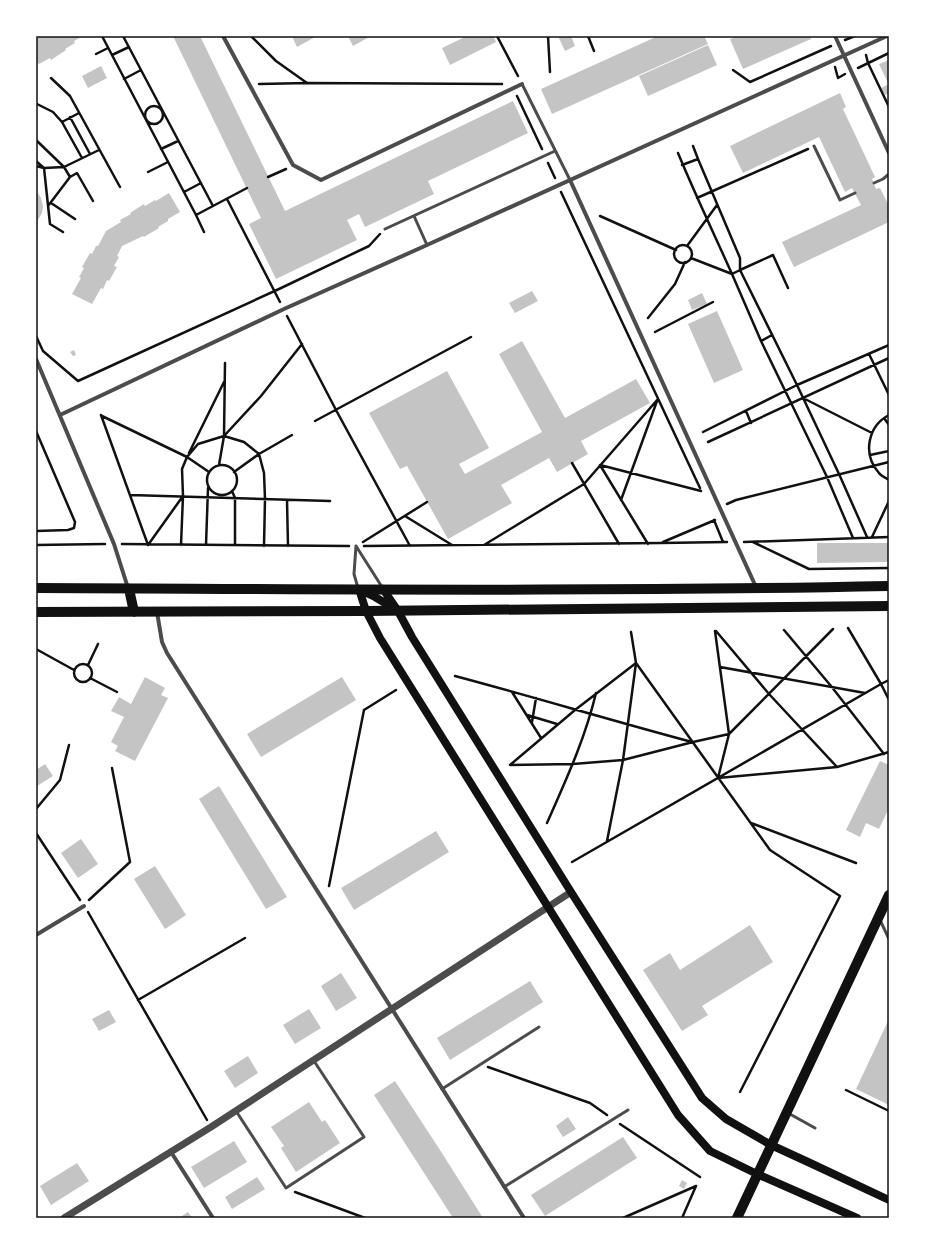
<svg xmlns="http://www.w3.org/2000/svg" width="925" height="1254" font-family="Montserrat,sans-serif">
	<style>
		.building { fill: #c4c4c4 }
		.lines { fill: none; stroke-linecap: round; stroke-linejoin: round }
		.path { stroke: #111; stroke-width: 2.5 }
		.service { stroke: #4c4c4c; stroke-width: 3 }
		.minor { stroke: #4c4c4c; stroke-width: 4 }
		.tertiary { stroke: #4c4c4c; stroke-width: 7 }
		.secondary { stroke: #111; stroke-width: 8 }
		.primary { stroke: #111; stroke-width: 10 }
		.neatline { fill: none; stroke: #111; stroke-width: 1.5 }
	</style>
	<rect width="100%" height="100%" fill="#fff"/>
	<path class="building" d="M37 36H83L74 41 75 43 65 49 66 50 51 60 50 58 39 64V63L36 65V37Z
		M173 36H200L285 211 513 101 528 133 428 181 434 194 365 227 359 214 347 220 357 240 276 279 249 224 261 218Z
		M292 36H317L297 47Z
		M348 36H371L353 46Z
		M467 36H493L496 42 450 65 442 48Z
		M558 36H571L575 46 565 51Z
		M658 36H704L708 44 552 114 541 89Z
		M737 36H810L811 39 743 69 730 39Z
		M708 45 717 65 648 96 639 76Z
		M889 60V85L879 64Z
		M101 66 107 78 88 88 82 76Z
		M887 85 889 93 885 95 881 88Z
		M840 93 846 107 843 109 875 177 872 179 876 189 880 188 889 206V222L794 267 782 242 861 205 852 188 845 192 819 137 743 173 730 146Z
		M36 190 41 198 43 206 42 213 36 223Z
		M169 193 180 212 168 219V221L158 227 159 228 144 237 143 236 122 246 117 256 119 257 114 266 117 267 109 281 107 280 103 289 101 288 92 304 72 294 81 278 79 277 84 268 82 267 90 253 92 254 96 246H98L106 231 121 222 120 220 131 214 130 213 144 204 145 206 155 200 156 201Z
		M532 291 538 301 515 313 509 303Z
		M702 293 707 304 692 310 688 300Z
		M717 311 743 370 714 383 688 324Z
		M522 341 565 418 636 379 650 403 581 441 588 454 557 472 549 458 501 485 512 503 448 539 407 466 400 469 369 413 447 371 489 448 459 464 465 474 542 432 499 354Z
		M74 350 76 355 73 356 70 352Z
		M817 543H888V562L817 563Z
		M145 677 165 688 161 695 168 698 135 761 115 751 118 746 111 742 124 717 111 711 119 697 131 704Z
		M342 677 356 700 261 757 247 734Z
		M880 761 889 765V778L888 780 889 781V808L879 829 866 823 860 837 846 830Z
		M45 764 53 776 37 786 36 770Z
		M219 786 287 897 266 909 199 799Z
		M436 831 449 852 354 910 341 888Z
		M81 839 98 864 78 878 61 853Z
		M155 866 186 915 165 929 134 879Z
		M750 925 773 962 702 1006 708 1015 682 1031 643 970 670 953 680 970Z
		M341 973 357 998 336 1011 321 986Z
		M530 981 543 1002 450 1060 437 1038Z
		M309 1009 321 1028 295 1044 283 1025Z
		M109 1010 116 1022 99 1031 92 1019Z
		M889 1019V1105L856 1089Z
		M248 1056 258 1073 235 1088 224 1071Z
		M395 1081 440 1150 483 1218H453L374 1095Z
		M309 1102 322 1122 325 1120 340 1143 296 1172 281 1148 284 1146 271 1127Z
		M568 1117 576 1129 563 1137 556 1126Z
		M623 1137 637 1158 545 1216 531 1195Z
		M234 1141 247 1162 204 1188 191 1167Z
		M77 1163 89 1181 51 1205 40 1186Z
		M257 1177 265 1189 232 1209 225 1197Z
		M682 1180 687 1183 684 1189 679 1186Z
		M188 1212 192 1218H179Z"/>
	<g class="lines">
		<path class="path" d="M102 36 196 215 247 188
			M123 36 213 206
			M251 36 276 61 307 83
			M497 36 518 76
			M548 36 550 72
			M588 36 594 51
			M845 40 855 36
			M96 54 108 48
			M112 55 129 47
			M866 55 868 63 889 107
			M835 67 838 78 845 74
			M858 68 889 53
			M733 70 750 82 831 46
			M51 78 70 96 120 187
			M124 79 141 70
			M259 84 308 83 502 84
			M517 96 542 149
			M37 104 53 112 62 122 82 158
			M145 115a9 9 0 1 1 18 0a9 9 0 1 1-18 0Z
			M70 117 90 154
			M62 122 79 113
			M36 140 64 167 70 177 48 206
			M693 146 698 159
			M161 149 178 141
			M678 153C695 194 714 234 732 274L740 270V258L698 159 682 165
			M36 161 44 168 50 224 63 232
			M548 163 555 178
			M36 166 44 168 64 167 99 150
			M148 172 168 162
			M70 177 77 173 93 201
			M268 177 286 169
			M184 192 201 183
			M561 192 700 488
			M697 198 808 149
			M227 199 280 302
			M51 203 75 219
			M196 215 204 232
			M600 216 676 250
			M674 254a9 9 0 1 1 18 0a9 9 0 1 1-18 0Z
			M687 246 717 205
			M691 258 732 274 761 341 827 477 853 538
			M788 288 773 255 740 270 797 385 889 345
			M287 316 336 410 410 546
			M648 318 675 284 685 262
			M655 332 713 302
			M36 336 43 351 78 381 279 289 369 246 380 234
			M761 341 772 335
			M869 354 889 395
			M803 398 872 433
			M746 411 751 423
			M101 415 148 545 183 496
			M889 415C868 426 862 454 879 473 881 476 886 478 889 480
			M102 416 187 457 209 472
			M884 418 889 425
			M315 421 471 337
			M36 431 75 522 74 528 68 530 36 531
			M703 432 797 385 839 474 867 537
			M224 436 261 396 302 344
			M708 442 889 358
			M189 453 224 382
			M870 455 889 451
			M572 463 619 544
			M207 480a15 15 0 1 1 30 0a15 15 0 1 1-30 0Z
			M219 465 224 436 225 363
			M234 472 259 454 292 435
			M232 491 235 498V545
			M130 495 330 501
			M287 500 288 546
			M621 500 657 401
			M727 504 736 500 889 462
			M405 516 452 545
			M714 520 723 542
			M872 537 889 501
			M363 542 427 502
			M663 542 715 520
			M744 542 889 537
			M753 542 809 569 889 568
			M122 544 349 546
			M648 544 600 465 701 491
			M36 545 105 544
			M181 545 183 496 182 469 187 457 198 444 224 436 244 442 259 454 264 473 265 499 264 546
			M206 545 208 488
			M484 545 584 484 658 399
			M364 546 661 543 727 542
			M848 628 881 684 889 680
			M784 630 831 686 884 754
			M715 631 729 734 718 778 837 767 889 752
			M716 631 769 694 837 767
			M631 632 636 663 770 850 840 896 740 1092
			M36 649 74 670
			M636 663 575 710 510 765 573 764 623 760 693 742 729 734 833 629
			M74 673a9 9 0 1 1 18 0a9 9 0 1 1-18 0Z
			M88 665 98 644
			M720 667 865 693
			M455 676C534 697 613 721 692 742
			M90 678 117 692
			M512 692 541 738
			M527 715 557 724
			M532 722 536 698
			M36 809 60 780 69 745
			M547 823C566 780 585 739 596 693
			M751 823 856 863
			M36 833 80 900
			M607 841 623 760 636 663
			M572 862 881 684 889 700
			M329 886 364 710 396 690
			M89 900 130 862 112 768
			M88 912 207 1120
			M138 1000 245 938
			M488 1067 590 1103 607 1115
			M846 1090 889 1111
			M620 1124 700 1177
			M295 1192 365 1218
			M623 1218 696 1186
			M682 1218 696 1186"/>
		<path class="service" d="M522 84 570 180
			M814 146 840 200 855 193
			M874 183 883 179 889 174
			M414 216 427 245
			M385 229 555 151
			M356 546 382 587
			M356 546 354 574 358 588
			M880 920 889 939
			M442 1089 539 1027
			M236 1111 286 1188 364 1137 314 1061
			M788 1113 815 1128
			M504 1187 628 1110"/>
		<path class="minor" d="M223 36 293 165 321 180 522 84
			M835 36 889 153
			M570 180 756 587
			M36 359 114 544 128 588
			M60 415 284 309 427 245 887 36
			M157 612 162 642 167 653 524 1218
			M36 935 84 906
			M171 1152 213 1218"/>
		<path class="tertiary" d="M64 1218 211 1127 571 892"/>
		<path class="secondary" d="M359 589 366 611 380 638 678 1115 710 1151 757 1174 857 1218
			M383 589 398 611 412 637 571 892 702 1098 726 1119 771 1145 808 1162 889 1200
			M360 590 375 597 395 609"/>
		<path class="primary" d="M36 588C320 589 605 592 889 586
			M129 589 134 612
			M36 612 366 611 889 606
			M737 1218 889 895"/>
	</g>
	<rect width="925" height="1254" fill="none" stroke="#ffffff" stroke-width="74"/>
	<rect x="37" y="37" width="851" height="1180" class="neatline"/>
</svg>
